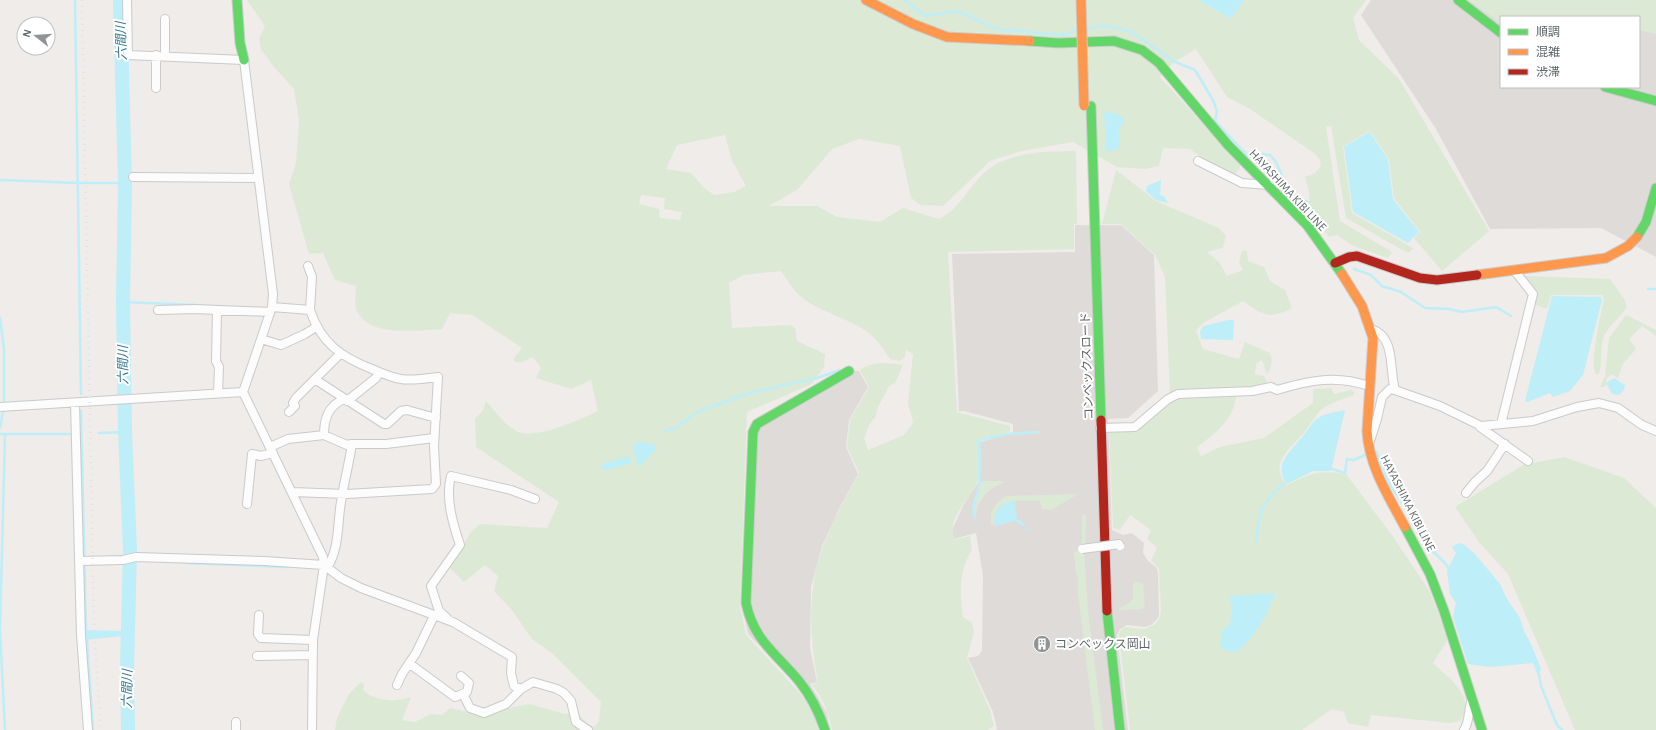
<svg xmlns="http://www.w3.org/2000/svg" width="1656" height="730" font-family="'Alegreya Sans','Noto Sans JP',sans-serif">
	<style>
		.industrial { fill: #dfdbd9; fill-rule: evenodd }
		.green { fill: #dcead5; fill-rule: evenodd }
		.water { fill: #beeef8 }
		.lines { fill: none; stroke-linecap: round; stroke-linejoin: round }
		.stream { stroke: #beeef8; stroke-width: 2.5 }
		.river { stroke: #beeef8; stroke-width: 14 }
		.street-casing { stroke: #cacaca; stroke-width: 10 }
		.fast-casing { stroke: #cbcbcb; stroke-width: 11 }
		.slow-casing { stroke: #cbcbcb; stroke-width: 11 }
		.jam-casing { stroke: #cbcbcb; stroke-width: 11 }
		.street { stroke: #fdfcfc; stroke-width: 8 }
		.fast { stroke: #63d668; stroke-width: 9 }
		.slow { stroke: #ff974d; stroke-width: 9 }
		.jam { stroke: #b3261e; stroke-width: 9 }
		.rail { stroke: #e3e3e3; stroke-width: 2.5; stroke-dasharray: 1 5; stroke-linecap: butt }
		.street-bridge-casing { stroke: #cacaca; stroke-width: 10; stroke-linecap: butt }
		.slow-bridge-casing { stroke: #cbcbcb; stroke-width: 11; stroke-linecap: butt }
		.street-bridge { stroke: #fdfcfc; stroke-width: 8 }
		.slow-bridge { stroke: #ff974d; stroke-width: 9 }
		.labels { text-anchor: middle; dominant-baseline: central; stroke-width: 4; stroke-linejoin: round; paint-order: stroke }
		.street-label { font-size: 12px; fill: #5e6568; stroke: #fff }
		.poi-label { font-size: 12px; fill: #5e6568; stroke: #fff; text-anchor: start }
		.water-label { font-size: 13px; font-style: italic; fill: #367991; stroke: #fff }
	</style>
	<rect width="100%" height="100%" fill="#efece9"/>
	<path class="industrial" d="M1371 0H1656V257L1601 228 1490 229 1436 129 1361 15ZM1501 17H1639V87H1501Z
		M1075 225H1121L1154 255 1158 391 1128 418 1108 419 1112 530 1123 535 1132 533 1144 543 1143 553 1148 561 1156 567 1158 572 1159 614 1158 618 1151 625 1145 627 1127 625 1120 629 1117 635 1128 730H995L997 729 993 712 968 658 978 656 982 651 983 576 976 533 954 539 952 530 963 506 979 481 981 461 980 442 1013 433V424L964 411H959L952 254 1075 252Z
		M842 370 859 371 868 387 849 420 846 447 858 474 840 507 822 546 811 587 810 648 817 682 810 684 827 713 830 730 803 692 748 634 742 605 750 424Z"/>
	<path class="green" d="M247 0H1198L1231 19 1244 0H1366L1353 18 1359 40 1399 79 1489 231 1442 271 1414 238 1420 232 1394 198 1389 160 1372 133 1367 132 1343 147 1352 213 1413 248 1410 252H1406L1346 218 1331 126 1326 127 1340 221 1392 252 1388 258 1353 246 1337 235 1329 237 1310 214 1309 192 1305 177 1315 173 1321 166 1319 158 1314 153 1250 109 1227 97 1196 49 1173 63 1160 77 1240 164V168L1234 176 1212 165 1190 149 1163 148 1159 166 1145 169 1117 167 1073 142 1021 151 990 161 943 206 921 205 911 198 900 146 859 139 832 149 798 189 769 206H817L837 217 880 222 903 208 939 219C956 211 967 192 979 178 1001 152 1045 151 1076 151L1077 224H1074V249L948 252 957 412 1010 426V432L978 439C979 452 982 470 977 482 969 503 947 515 954 540L970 536 972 550C958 572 960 593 963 617L972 623 974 632 967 658 990 710 994 726 988 730H832C829 713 823 698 812 685L818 682C812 651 809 619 813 588 817 547 840 508 859 473L847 447 850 420 869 387 860 370C871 361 890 363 903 365L895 383 889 386 878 407 875 418C868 423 868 431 864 438L868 450 904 435 912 425 913 421 908 404 913 354 906 350 905 357 900 361 890 359C883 348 876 338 866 331 847 318 824 313 805 300 795 293 788 281 781 271L744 275 729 283 732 328 791 325 795 328 797 341 825 354 824 367 812 384 747 412 740 605 746 635 799 692 811 708 820 730H335L337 718 349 694 361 682 364 684 363 690C376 702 395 702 411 697L402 720 415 722 431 714 442 715 450 708 483 716 509 708 529 704 565 714 577 712 587 724 594 727 599 721 601 702 553 654 532 639 511 609 494 591 498 576 485 565 464 582 449 567 471 532 480 524 547 528 559 502 476 447 475 419 483 410 486 401C495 411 504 424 516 431 534 441 581 419 598 411L591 380 571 389 536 378 541 368 533 357 522 362H515L514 358 522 348 472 315 450 313 442 329C417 330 370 338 357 311 354 304 356 294 356 286L335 280 323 253 309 254 289 184 296 163 299 120 294 89 274 67 261 49 259 39 265 26ZM725 135 732 161 746 186 734 192 714 195 704 188 691 173 666 169 677 145ZM641 195 665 198 664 209 682 212 680 220 660 218 659 209 639 204Z
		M1468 0H1656V34L1639 30V17H1501V23Z
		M1116 170 1156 201 1219 228 1226 236 1223 248 1207 252 1219 262 1227 276 1243 270 1239 262 1242 251H1247L1248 261 1264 267 1270 281 1285 290 1292 308C1269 320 1262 315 1243 301L1203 323 1196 330 1203 349 1239 359 1245 342 1270 353 1272 361 1269 372 1266 373 1263 362 1261 360 1256 364 1255 374 1264 376 1267 382 1259 386 1237 387C1236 418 1220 430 1197 447L1201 456 1220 447 1264 438 1313 403V389L1331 388 1334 394 1351 390 1354 392V395C1346 398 1328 404 1322 409 1316 414 1310 425 1305 431 1292 447 1267 464 1287 485 1313 473 1317 470 1346 474L1394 538 1430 592 1448 639 1433 663C1449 679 1477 696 1460 721L1450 723 1371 715 1368 727 1348 723 1344 712 1332 709 1302 730H1130L1119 636 1120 631 1124 627 1145 629 1155 624 1159 619 1161 612 1159 569 1151 560 1157 548 1147 539 1151 530 1130 515 1120 530 1113 528 1109 430 1133 429 1170 394 1165 277 1155 255 1121 224H1102Z
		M1522 276 1610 279 1624 299 1627 307C1621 316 1609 326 1605 334 1599 346 1603 361 1599 374L1596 375C1589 364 1601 314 1604 299L1602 295H1551L1547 309 1534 304Z
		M1626 315 1656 330V336L1642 326 1629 339 1636 349 1623 364 1618 378 1611 374 1606 380V386L1600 387 1605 376 1609 338Z
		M1564 457 1624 478 1656 508V730H1575L1508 574 1479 542 1455 507 1523 465Z
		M979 481H1004L1003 483C987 489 978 500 975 517 972 511 979 491 979 481Z
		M1078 494 1051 510 1042 509 1040 501C1022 501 989 497 995 526L991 524C989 511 995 503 1006 496Z
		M1086 514 1085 546H1082V515Z
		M1084 551 1088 611 1103 730H1095L1078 593V575L1076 574 1074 552Z
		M1135 582 1143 583 1145 605 1142 609 1119 610V608L1125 606 1133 599V585Z"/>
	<path class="water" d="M1198 0H1244L1231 19Z
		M1104 111 1120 115 1123 118V126H1119L1120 148 1106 152Z
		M1367 133H1371L1388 160 1393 199 1419 232 1408 243 1353 212 1344 147Z
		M1161 180 1160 195 1164 196 1168 203 1156 200 1146 191 1147 186Z
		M1552 296 1601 297 1602 300 1583 375 1570 391 1553 397 1550 393 1528 402 1525 401Z
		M1228 320H1234L1233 340 1201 339 1200 332 1203 326Z
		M1614 378 1625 385 1624 390 1619 395 1612 394 1606 383Z
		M1345 410 1331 471H1313L1287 484C1272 465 1291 451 1302 437 1307 431 1312 422 1318 418 1326 413 1335 412 1345 410Z
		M637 441 655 445 656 449 639 468 633 448Z
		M630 456 631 463 607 470 600 469 605 463Z
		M1015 501 1017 520 1022 521 1025 527 1030 529 1032 532 1015 521 995 526C992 512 1001 501 1015 501Z
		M1459 543 1463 544 1474 553 1500 584 1507 599 1520 618 1524 631 1531 644 1541 669 1538 676 1533 663 1490 667 1468 664 1453 617 1456 603 1450 594 1447 571 1456 553 1452 547Z
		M1275 593C1270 611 1253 640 1237 652H1229L1220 647 1222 630C1236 624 1231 608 1230 596Z
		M84 630 122 631V636L85 640Z"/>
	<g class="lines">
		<path class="stream" d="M75 0 81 394
			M905 0 925 16 958 11 997 29 1051 34 1063 35 1079 29
			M1084 29 1099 26 1113 27 1132 32 1175 62 1195 70 1214 102 1217 112 1215 121 1248 156 1263 154 1270 155 1276 162 1288 189 1307 213
			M0 180 78 183H125
			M1297 199 1308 202
			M1354 269 1371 275 1382 286 1401 292 1425 308 1449 309 1462 312 1496 307 1511 316
			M1648 289H1656
			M123 302 196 305
			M0 318 4 349V401
			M81 411 86 633
			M0 428 3 412
			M665 431 676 428 697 412 753 392 817 378 840 370
			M99 433 125 432
			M0 434H75
			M5 434 0 629 5 730
			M1376 451 1391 487 1412 515 1426 545 1444 562 1450 570
			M1329 468 1345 473 1347 459 1354 460 1365 455
			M975 518C970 510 976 500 978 491 981 474 980 457 979 440L1008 434 1039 432
			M1256 543C1259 511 1261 502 1287 481
			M186 563 287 567
			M119 634 128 633
			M87 638 93 730
			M1539 674 1541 686 1557 725 1562 730"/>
		<path class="river" d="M120 0 125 183 123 302 125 432 130 550 127 668 128 730"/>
		<defs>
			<path id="street" d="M127 0 128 55 244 60 273 294 272 307 243 392 323 557 324 565 313 640 312 730
				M165 56V19
				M156 88V55
				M1198 161 1242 183 1269 185
				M133 177 258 178
				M308 266 312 277 310 310
				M272 307 310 310C321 343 341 357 372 369 381 373 392 378 401 379 413 381 427 378 438 377L434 446 436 484 432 489 347 494 292 492
				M158 310 195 309 270 312
				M217 310 216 361 219 367 218 393
				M1371 329C1396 336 1389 370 1395 390L1440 406 1481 426 1533 421 1577 407 1599 403 1618 408 1642 425 1656 431
				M261 339 281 345 305 334 316 327
				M316 380 384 424H387L401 411 407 410 436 418
				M344 399C328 406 324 419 324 435L347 445 352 444
				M347 401 376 378 379 372
				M75 403 81 635 88 730
				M0 407 243 392
				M289 412 295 406 293 403 296 398 340 354
				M1501 424 1533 294 1514 270
				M1480 427 1528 461
				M1100 428 1135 427 1168 399 1178 394 1252 391 1271 387 1277 390C1310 380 1336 375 1369 386
				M1369 444 1377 419 1382 397 1390 389 1395 390
				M270 447 288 439 324 435
				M1466 493 1475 482 1487 471 1505 444
				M247 504 252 454 261 456 273 453
				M79 561 123 560 136 557 264 561 324 565 341 578 361 588 453 622 512 657 511 673 514 686 521 689 533 682 557 689 564 693 571 701 576 722 588 730
				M327 568C340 547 337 525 341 502 344 482 349 464 352 444H386L434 438
				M259 615 258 634 261 638 313 640
				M447 618 439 611 431 586 460 545C453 524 445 498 451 476L511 490 535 499
				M257 656 313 655
				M410 664 455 697 467 692 469 683 461 676
				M397 685 402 674 416 653 434 616
				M463 694 470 708 484 713 506 704 521 689
				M236 722V730
				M1464 730C1470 721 1468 709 1472 699"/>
			<path id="fast" d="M237 0 240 43 244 60
				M1458 0 1501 33
				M1030 41 1058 43 1114 41 1142 50 1159 63 1228 145 1307 225 1342 274
				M1605 87 1656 101
				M1091 106 1101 420
				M1637 237 1646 222 1656 188
				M1405 527 1430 574 1444 611 1482 730
				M1107 611 1120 730
				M825 730C819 712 811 696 799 681 776 653 754 641 746 603L753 432 757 424 849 371"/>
			<path id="slow" d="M866 0 913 24 947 37 1030 41
				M1342 274 1362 306 1373 338 1367 431C1369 467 1389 497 1405 527
				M1477 275 1606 258 1628 246 1637 237"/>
			<path id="jam" d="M1335 263 1349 257 1357 256 1420 278 1437 280 1477 275
				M1101 420 1107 611"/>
		</defs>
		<use href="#street" class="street-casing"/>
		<use href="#fast" class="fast-casing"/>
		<use href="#slow" class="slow-casing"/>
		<use href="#jam" class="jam-casing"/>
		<use href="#street" class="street"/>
		<use href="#fast" class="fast"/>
		<use href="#slow" class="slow"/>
		<use href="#jam" class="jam"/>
		<path class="rail" d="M82 0 94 630 101 730"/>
		<defs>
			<path id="street-bridge" d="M1082 549 1119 544 1120 546"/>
			<path id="slow-bridge" d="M1081 0 1084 106"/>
		</defs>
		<use href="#street-bridge" class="street-bridge-casing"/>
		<use href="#slow-bridge" class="slow-bridge-casing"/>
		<use href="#street-bridge" class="street-bridge"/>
		<use href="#slow-bridge" class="slow-bridge"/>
	</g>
	<defs>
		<symbol id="building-disc" viewBox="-11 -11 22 22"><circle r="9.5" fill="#919495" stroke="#fff"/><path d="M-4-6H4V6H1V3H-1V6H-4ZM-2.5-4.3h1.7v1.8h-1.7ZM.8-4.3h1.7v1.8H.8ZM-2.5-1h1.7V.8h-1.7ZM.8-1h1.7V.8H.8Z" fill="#fff"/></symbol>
	</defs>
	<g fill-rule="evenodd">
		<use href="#building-disc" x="1032" y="634" width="20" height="20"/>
	</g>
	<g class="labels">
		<g class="street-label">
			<text transform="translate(1288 190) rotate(47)">HAYASHIMA KIBI LINE</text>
			<text transform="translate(1087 366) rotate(-92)">コンベックスロード</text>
			<text transform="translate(1408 503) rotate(63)">HAYASHIMA KIBI LINE</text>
		</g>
		<g class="poi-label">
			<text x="1055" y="644">コンベックス岡山</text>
		</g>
		<g class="water-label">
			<text transform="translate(122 41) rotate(-92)">六間川</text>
			<text transform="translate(124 365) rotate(-91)">六間川</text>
			<text transform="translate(128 689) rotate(-89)">六間川</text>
		</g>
	</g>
	<rect x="1500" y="16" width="140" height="72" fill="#ffffff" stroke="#bfc1c3"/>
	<rect x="1508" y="29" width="20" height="6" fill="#63d668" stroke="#bfc1c3"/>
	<text x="1536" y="36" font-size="12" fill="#5e6568">順調</text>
	<rect x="1508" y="49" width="20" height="6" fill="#ff974d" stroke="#bfc1c3"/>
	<text x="1536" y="56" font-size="12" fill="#5e6568">混雑</text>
	<rect x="1508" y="69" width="20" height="6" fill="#b3261e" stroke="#bfc1c3"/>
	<text x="1536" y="76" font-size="12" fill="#5e6568">渋滞</text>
	<g transform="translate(36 36) rotate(287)"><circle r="19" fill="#ffffff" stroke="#bfc1c3"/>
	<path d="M0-3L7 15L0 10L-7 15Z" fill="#919495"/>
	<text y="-6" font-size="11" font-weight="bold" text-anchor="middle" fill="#5e6568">N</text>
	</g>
</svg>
